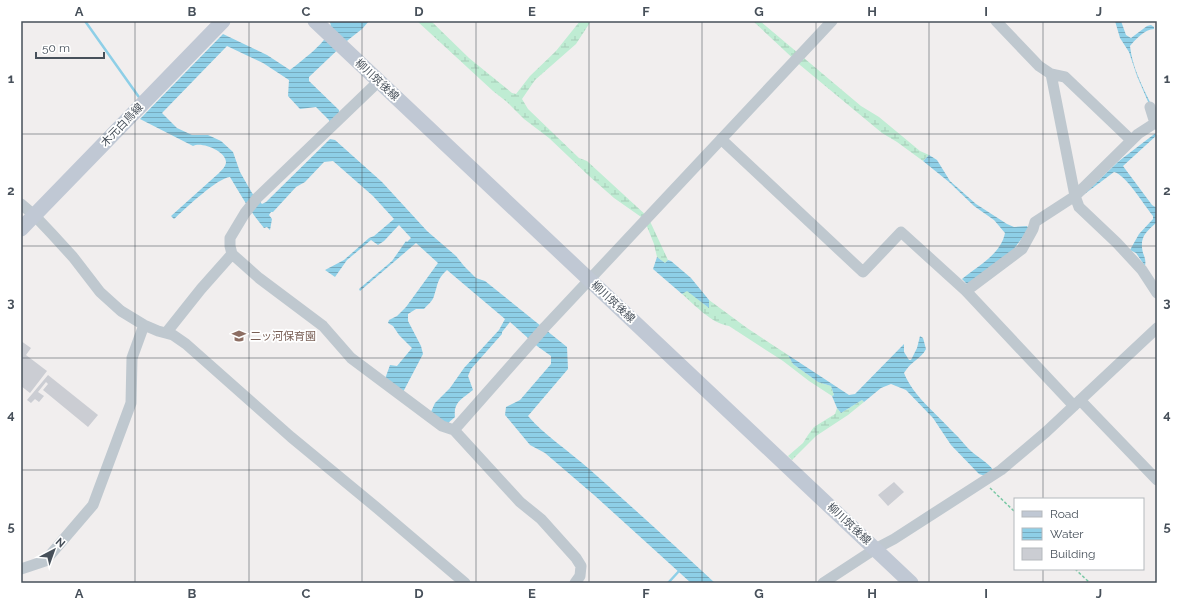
<svg xmlns="http://www.w3.org/2000/svg" width="1178" height="604" font-family="Raleway,'Noto Sans JP',sans-serif">
	<style>
		.wetland { fill: url(#wetland-marsh) }
		.water { fill: url(#water-rules) }
		.lines { fill: none; stroke-linecap: round; stroke-linejoin: round }
		.stream { stroke: #8ecfe7; stroke-width: 2.5 }
		.building { fill: #cbcdd3 }
		.path { stroke: #79c8a5; stroke-width: 1.5; stroke-dasharray: 3 2; stroke-linecap: butt }
		.street { stroke: #bfc8cf; stroke-width: 11 }
		.secondary { stroke: #c0c8d4; stroke-width: 15 }
		.grid { fill: none; stroke: #47505a; stroke-width: 1; stroke-opacity: 0.55 }
		.labels { text-anchor: middle; dominant-baseline: central; stroke-width: 3.5; stroke-linejoin: round; paint-order: stroke }
		.street-label { font-size: 11px; fill: #47505a; stroke: #fff }
		.education-label { font-size: 11px; fill: #785e54; stroke: #fff; text-anchor: start }
		.neatline { fill: none; stroke: #47505a; stroke-width: 1.5 }
		.grid-label { font-size: 13px; text-anchor: middle; font-weight: bold; fill: #47505a }
	</style>
	<defs>
		<pattern id="wetland-marsh" width="20" height="14" patternUnits="userSpaceOnUse"><rect width="20" height="14" fill="#bfecd3"/><path d="M1 5h8M5 5V1M11 12h8M15 12V8" fill="none" stroke="#a6ccb7"/></pattern>
		<pattern id="water-rules" width="6" height="5" patternUnits="userSpaceOnUse"><rect width="6" height="5" fill="#8ecfe7"/><path d="M0 2.5h6" fill="none" stroke="#76aabe"/></pattern>
	</defs>
	<rect width="100%" height="100%" fill="#f1eeee"/>
	<path class="wetland" d="M417 21H431L469 58 512 93 516 94 530 76 556 51 580 21H591L576 44 535 80 522 99 528 109 579 158 587 161 648 217 668 260 665 263 657 257 654 244 644 219 614 198 588 175 549 138 524 119 507 102 493 91Z
		M753 21H760L861 106 879 117 920 151 929 155 923 161 897 142 882 133 800 65Z
		M687 290 709 308V300L747 328 788 355 793 364 818 382 831 386 834 395 832 396 809 381 783 361 729 326C711 323 696 306 682 294Z
		M862 400 864 402 848 415 816 436 792 460 788 456 803 443 808 435 814 427 835 414 837 408 841 413Z"/>
	<path class="water" d="M330 21H369L362 29 348 40 309 77V81L339 110V118L330 124 329 120 316 107 300 109 288 96 289 80 263 63 227 46 162 113 177 128 192 135H208L221 141 233 152 240 172 252 193 262 204 266 202 330 139 335 140 382 182 427 231 456 256 464 266 476 278 485 281 567 347 568 369 528 416C544 435 569 451 588 468 631 506 673 544 715 583H691L594 495 545 453 530 445 505 415 506 407 520 400 551 364V356L537 346 510 322 502 332V334L471 369 468 376 473 390C462 399 453 402 455 417L447 424 430 414 435 403 450 388 464 368 499 330 505 319 447 270C437 279 438 284 434 296 433 301 427 305 424 309H416L408 314V321L421 346 423 354 402 394 385 379 390 365 397 366 412 348 399 335 393 326 388 323 389 320 397 316 406 307 438 263 416 243 360 291 359 289 392 261 406 241 407 242 411 238 399 225 384 241 378 245 371 240 347 260 335 277 325 270 344 260 369 238 374 236 394 219 373 196 333 161 324 162 305 182 296 187 273 212H271L269 215 272 219 270 230 267 227 264 228C250 212 241 195 230 177 217 178 185 209 174 219L171 216 219 173C222 170 226 166 226 162 226 151 201 141 193 146L140 119 223 34 267 55 290 70C300 62 330 40 331 27 331 25 330 23 330 21Z
		M1115 21H1121L1126 35 1131 38 1147 26 1151 25 1154 27V29C1145 29 1135 40 1130 46 1132 66 1142 86 1151 104H1149L1137 76 1129 52 1120 38Z
		M1157 132V135L1123 166 1152 205 1157 208V222C1146 232 1139 237 1143 253 1145 258 1146 261 1145 266L1136 253 1130 250 1139 234 1153 219V216C1144 205 1126 175 1114 172L1082 196 1119 161Z
		M929 155 937 160 950 181 976 204 1007 224 1014 227 1027 226 1029 229 1010 254 967 284 962 279C978 266 1001 254 1005 233L994 220 974 206 949 182 923 161Z
		M657 257 665 263 668 260 671 261 691 278 709 300V308L687 291 682 294 653 269Z
		M920 336 923 338 926 349C921 359 911 361 904 373 913 396 936 413 953 432 960 438 965 446 972 452 982 460 986 461 995 472L988 477 979 474 951 445 933 418 906 390 891 384 881 388 864 402 862 400 841 413 837 408 832 396 834 395 831 386 818 382 793 364 788 355 849 395 855 394 904 344V352L909 360H911L917 348Z"/>
	<g class="lines">
		<path class="stream" d="M85 21 141 100
			M668 583 680 570"/>
	</g>
	<path class="building" d="M21 341 31 348 26 355 47 371 30 393 21 386Z
		M48 375 98 415 88 427 43 390 48 384 46 382 38 392 44 396 39 402 35 399 31 403 27 400Z
		M894 482 904 492 888 506 878 495Z"/>
	<g class="lines">
		<path class="path" d="M990 488 1015 512
			M1075 569 1090 583"/>
		<path class="street" d="M996 21 1039 66 1051 74 1075 196 1079 207 1117 243 1142 270 1157 293
			M1051 74 1065 77 1131 140
			M379 81 257 198 245 213 230 238V246L232 254 259 278 323 326 351 358 442 426 454 430 520 502 541 519 576 558 581 566 580 576 575 583
			M1150 107 1155 123
			M721 139 863 272 901 232 966 291 1074 406
			M21 204 34 215 52 234 73 257 100 292 121 311 144 325 158 331 173 335 186 344 291 437 377 508 465 583
			M966 291 1022 249 1033 229 1035 222 1075 196 1138 134 1155 123 1157 124
			M166 333 201 289 232 254
			M1080 400 1157 480
			M454 430 545 327 832 21
			M21 569 45 561 93 505 131 403 132 358 144 325
			M823 583 875 549 894 539 1001 470 1046 432 1157 328"/>
		<path class="secondary" d="M315 21 911 583
			M21 229 223 21"/>
	</g>
	<path class="grid" d="M135 21V583M249 21V583M362 21V583M476 21V583M589 21V583M702 21V583M816 21V583M929 21V583M1043 21V499M21 134H1157M21 246H1157M21 358H1157M21 470H1157M1043 569V583"/>
	<defs>
		<symbol id="school-bare" viewBox="-9 -9 18 18"><path d="M0-5L7-2L0 1L-7-2ZM-4 1L0 2.5L4 1V4Q0 6-4 4Z" fill="#8d6e63" stroke="#fff" stroke-width="2.5" paint-order="stroke"/></symbol>
	</defs>
	<g fill-rule="evenodd">
		<use href="#school-bare" x="229" y="326" width="20" height="20"/>
	</g>
	<g class="labels">
		<g class="street-label">
			<text transform="translate(377 80) rotate(43)">柳川筑後線</text>
			<text transform="translate(122 125) rotate(-46)">木元白鳥線</text>
			<text transform="translate(613 302) rotate(43)">柳川筑後線</text>
			<text transform="translate(849 524) rotate(43)">柳川筑後線</text>
		</g>
		<g class="education-label">
			<text x="250" y="336">二ッ河保育園</text>
		</g>
	</g>
	<rect width="1178" height="604" fill="none" stroke="#ffffff" stroke-width="44"/>
	<rect x="1014" y="498" width="130" height="72" fill="#ffffff" stroke="#b5b9bd"/>
	<rect x="1022" y="511" width="20" height="6" fill="#c0c8d4" stroke="#b5b9bd"/>
	<text x="1050" y="518" font-size="12" fill="#47505a">Road</text>
	<rect x="1022" y="528" width="20" height="12" fill="url(#water-rules)" stroke="#b5b9bd"/>
	<text x="1050" y="538" font-size="12" fill="#47505a">Water</text>
	<rect x="1022" y="548" width="20" height="12" fill="#cbcdd3" stroke="#b5b9bd"/>
	<text x="1050" y="558" font-size="12" fill="#47505a">Building</text>
	<g transform="translate(54 550) rotate(41)" stroke="#ffffff" stroke-width="3" paint-order="stroke">
	<path d="M0-3L7 15L0 10L-7 15Z" fill="#47505a"/>
	<text y="-6" font-size="11" font-weight="bold" text-anchor="middle" fill="#47505a">N</text>
	</g>
	<path d="M36 52v6h68v-6" fill="none" stroke="#47505a" stroke-width="2"/>
	<text x="42" y="52" font-size="12" fill="#47505a" stroke="#ffffff" stroke-width="3" paint-order="stroke">50 m</text>
	<rect x="22" y="22" width="1134" height="560" class="neatline"/>
	<g class="grid-label">
		<text x="79" y="16">A</text>
		<text x="192" y="16">B</text>
		<text x="306" y="16">C</text>
		<text x="419" y="16">D</text>
		<text x="532" y="16">E</text>
		<text x="646" y="16">F</text>
		<text x="759" y="16">G</text>
		<text x="872" y="16">H</text>
		<text x="986" y="16">I</text>
		<text x="1099" y="16">J</text>
		<text x="11" y="83">1</text>
		<text x="1167" y="83">1</text>
		<text x="11" y="195">2</text>
		<text x="1167" y="195">2</text>
		<text x="11" y="307">3</text>
		<text x="1167" y="307">3</text>
		<text x="11" y="419">4</text>
		<text x="1167" y="419">4</text>
		<text x="11" y="531">5</text>
		<text x="1167" y="531">5</text>
		<text x="79" y="598">A</text>
		<text x="192" y="598">B</text>
		<text x="306" y="598">C</text>
		<text x="419" y="598">D</text>
		<text x="532" y="598">E</text>
		<text x="646" y="598">F</text>
		<text x="759" y="598">G</text>
		<text x="872" y="598">H</text>
		<text x="986" y="598">I</text>
		<text x="1099" y="598">J</text>
	</g>
</svg>
